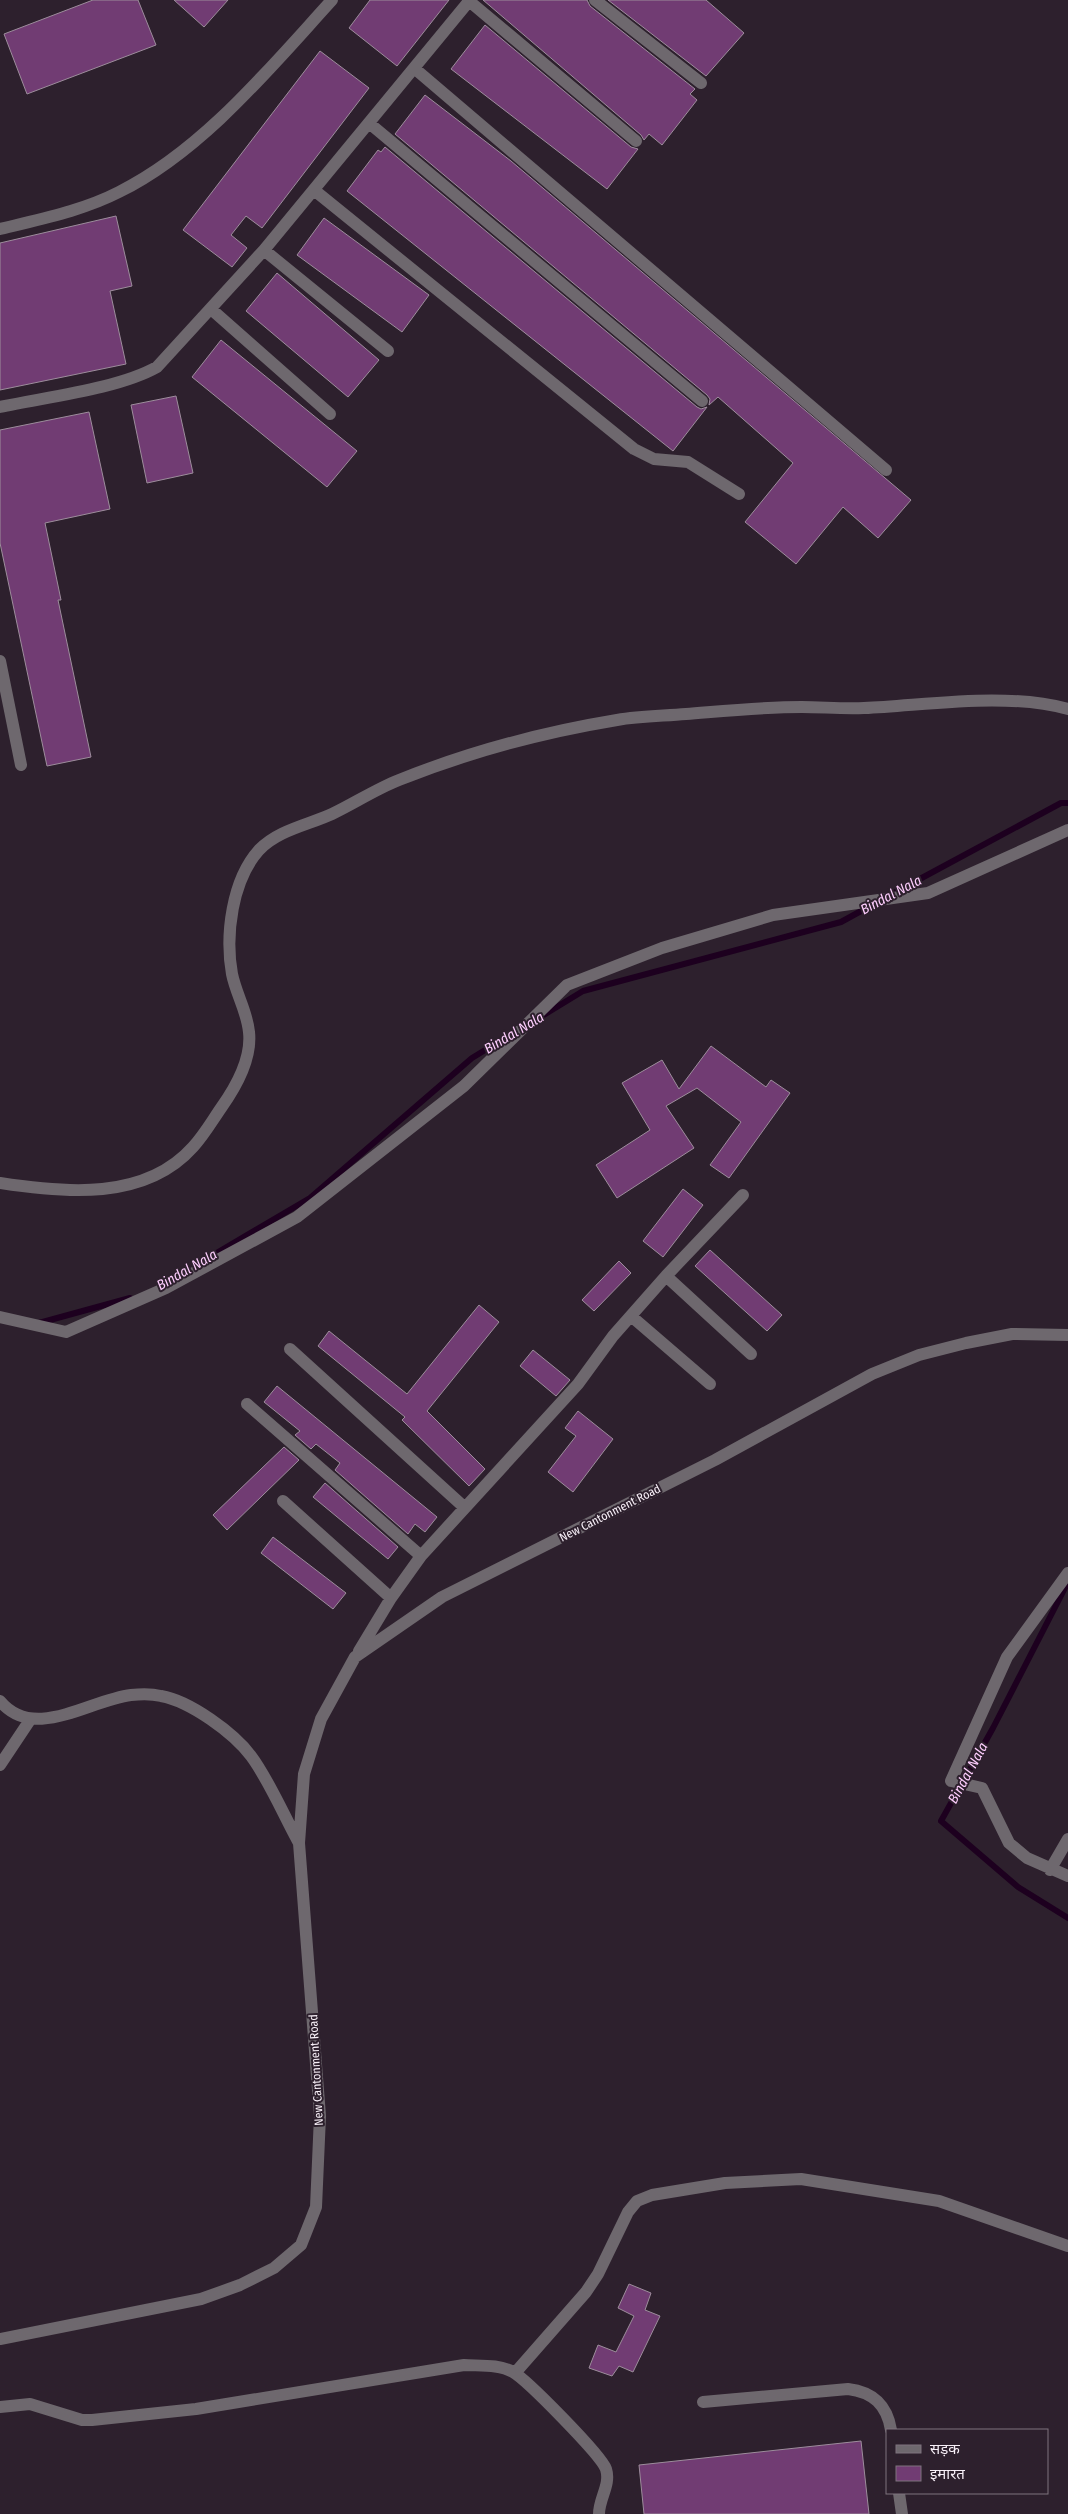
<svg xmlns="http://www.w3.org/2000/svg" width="1068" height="2514" font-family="'Fira Sans Condensed','Noto Sans Devanagari',sans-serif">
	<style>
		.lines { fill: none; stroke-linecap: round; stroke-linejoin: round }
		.stream { stroke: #1d001f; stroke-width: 6 }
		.building { fill: #713c73; stroke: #9d8d9c }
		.minor { stroke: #6e686e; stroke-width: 12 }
		.labels { text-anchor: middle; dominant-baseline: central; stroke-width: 4; stroke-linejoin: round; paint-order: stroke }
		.street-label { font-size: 12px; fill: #f8f0f8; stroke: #2d202d }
		.water-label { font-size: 14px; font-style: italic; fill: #ffcfff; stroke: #2d202d }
	</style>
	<rect width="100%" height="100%" fill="#2d202d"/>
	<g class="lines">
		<path class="stream" d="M892 894 1061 803H1068
			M542 1016 583 991 841 922 872 905
			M203 1261 310 1198 472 1058 508 1036
			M39 1323 130 1298
			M1068 1582 993 1728 941 1821 1018 1887 1068 1918"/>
	</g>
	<path class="building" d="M93 0H138L156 45 27 94 4 34Z
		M174 0H228L204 27Z
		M370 0H449L397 66 349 28Z
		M483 0H587L590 6 695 89 690 94 697 100 662 145 649 134 644 140 641 135Z
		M608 0H706L744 33 706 76Z
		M485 25 631 147 638 149 607 189 451 69Z
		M320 51 369 88 262 228 246 216 231 235 247 248 232 267 183 230Z
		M425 95 511 161 911 500 878 538 843 507 796 564 745 522 793 463 718 397 709 405 710 399 707 395 395 134Z
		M385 147 697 407 701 409 707 407 673 451 347 191 378 150 381 152Z
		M116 216 132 286 110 291 126 364 0 390V243Z
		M324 218 429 295 402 332 297 255Z
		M277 273 379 360 348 397 246 311Z
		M221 340 357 451 327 487 192 377Z
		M176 396 193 473 147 483 131 405Z
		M89 412 110 509 45 523 61 600H58L91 757 47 766 0 543V430Z
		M711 1046 766 1087 771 1080 790 1093 729 1178 710 1165 741 1122 697 1088 666 1106 694 1148 617 1198 596 1165 650 1130 622 1083 662 1060 679 1089Z
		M683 1189 703 1205 663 1257 643 1241Z
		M710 1250 782 1315 767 1331 695 1266Z
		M619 1261 631 1273 594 1311 582 1300Z
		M479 1305 499 1322 427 1411 485 1469 469 1486 402 1420 405 1417 318 1346 329 1331 407 1394Z
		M533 1350 570 1380 556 1396 520 1366Z
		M277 1386 437 1517 425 1532 415 1524 408 1534 335 1470 340 1463 316 1444 311 1449 295 1435 300 1431 264 1402Z
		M578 1411 613 1439 573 1492 548 1472 576 1436 565 1428Z
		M284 1447 299 1460 227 1530 213 1515Z
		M325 1483 398 1547 388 1559 313 1497Z
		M273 1537 346 1593 333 1609 261 1553Z
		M629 2284 651 2293 645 2310 660 2316 633 2372 619 2366 612 2376 589 2368 598 2345 616 2352 634 2316 618 2308Z
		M861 2441 869 2514H644L639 2465Z"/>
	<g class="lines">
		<path class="minor" d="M595 0 701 83
			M469 1 636 141
			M414 68 886 470
			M369 123 702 401
			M314 190 634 449 654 459 688 462 739 494
			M0 229C40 219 82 211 119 192 202 151 270 68 332 0
			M264 250 388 351
			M211 309 330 414
			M0 407C46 397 118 389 157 367L264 250 470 0
			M0 661 21 765
			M0 1183C64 1193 145 1201 193 1147 204 1135 212 1121 221 1108 236 1087 252 1059 249 1032 247 1011 236 994 232 974 225 935 232 880 259 850 278 830 308 825 332 814 355 803 376 789 399 780 469 752 544 732 617 720 640 716 663 716 686 714 724 711 763 707 802 707 822 707 843 709 864 708 929 705 1005 692 1068 709
			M666 1276 751 1354
			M631 1316 710 1384
			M0 1317 66 1332 166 1288 297 1217 464 1086 567 985 662 948 773 915 928 893 1068 830
			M290 1349 464 1507
			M247 1404 421 1556
			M283 1501 391 1598
			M1068 1573 1007 1657 951 1781 982 1788 1009 1843 1027 1858 1068 1876
			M359 1651 391 1598 421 1556 578 1384 613 1336 666 1276 743 1195
			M0 1701C34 1742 89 1700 131 1695 140 1694 153 1694 161 1696 190 1701 234 1733 251 1756 269 1780 284 1816 299 1843
			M0 1765 30 1720
			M1050 1870 1068 1839
			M0 2339 201 2299 240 2285 274 2268 301 2245 316 2207 320 2116 299 1843 304 1774 321 1719 355 1657 442 1597 715 1460 872 1374 919 1355 966 1343 1012 1334 1068 1335
			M515 2373 586 2292 598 2274 628 2212 637 2201 652 2195 725 2183 801 2179 939 2201 1068 2246
			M703 2402 848 2389C873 2392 887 2405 891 2430
			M0 2407 30 2404 82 2420H92L196 2409 464 2365C480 2366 499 2364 513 2372 527 2380 601 2455 606 2469 611 2485 599 2498 599 2514
			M899 2493 902 2514"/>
	</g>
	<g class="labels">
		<g class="street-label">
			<text transform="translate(610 1513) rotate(-27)">New Cantonment Road</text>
			<text transform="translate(316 2070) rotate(-93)">New Cantonment Road</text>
		</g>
		<g class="water-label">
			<text transform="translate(891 895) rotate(-28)">Bindal Nala</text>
			<text transform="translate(514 1033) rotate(-31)">Bindal Nala</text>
			<text transform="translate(187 1270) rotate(-30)">Bindal Nala</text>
			<text transform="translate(968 1773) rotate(-61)">Bindal Nala</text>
		</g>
	</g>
	<rect x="886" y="2429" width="162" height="65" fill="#2d202d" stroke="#7e737e"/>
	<rect x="896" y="2445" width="25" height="8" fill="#6e686e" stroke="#7e737e"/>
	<text x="930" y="2454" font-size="15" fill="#f8f0f8">सड़क</text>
	<rect x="896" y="2466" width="25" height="15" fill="#713c73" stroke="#7e737e"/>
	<text x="930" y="2479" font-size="15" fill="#f8f0f8">इमारत</text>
</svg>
